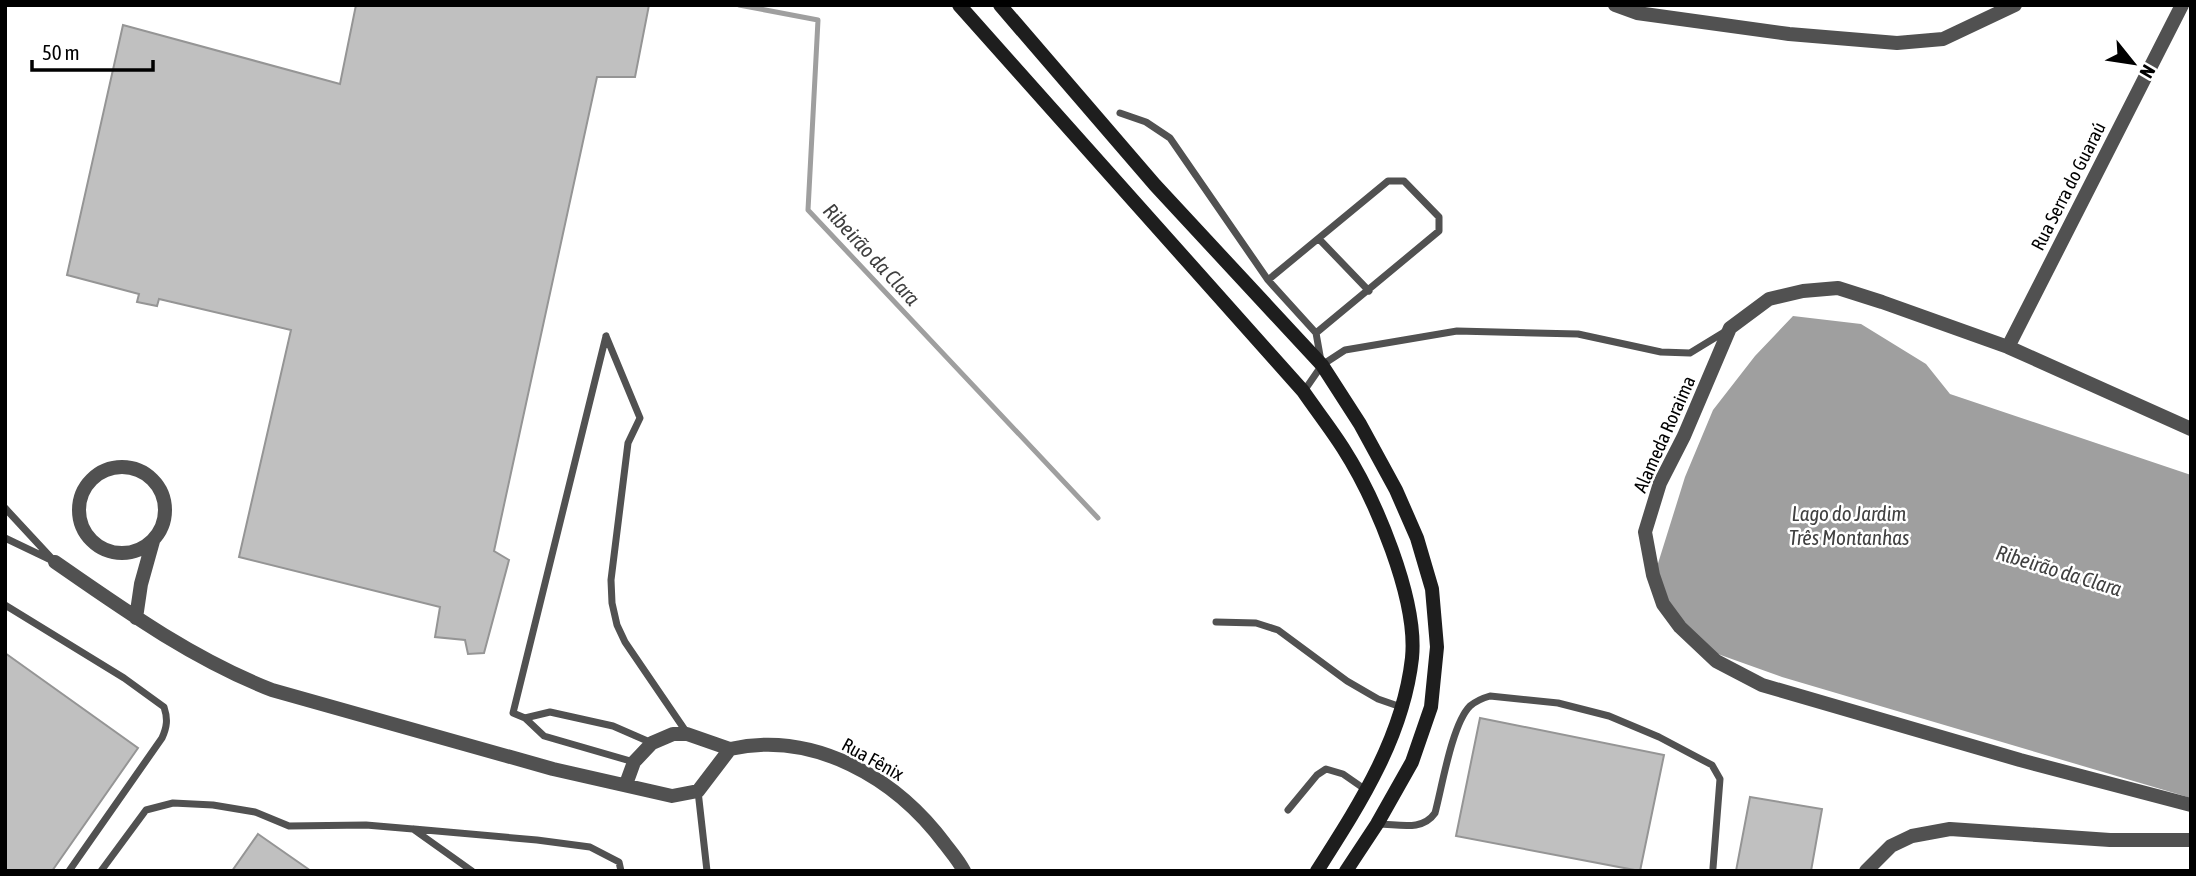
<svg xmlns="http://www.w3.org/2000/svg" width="2196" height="876" font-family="'Asap Condensed',sans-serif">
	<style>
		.water { fill: #9f9f9f }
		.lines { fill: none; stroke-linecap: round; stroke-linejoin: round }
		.stream { stroke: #9f9f9f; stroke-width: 5 }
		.building { fill: #c0c0c0; stroke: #959595; stroke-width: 2 }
		.lane { stroke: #515151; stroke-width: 7 }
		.street { stroke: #515151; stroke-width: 14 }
		.secondary { stroke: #1e1e1e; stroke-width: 14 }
		.labels { text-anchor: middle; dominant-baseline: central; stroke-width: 5; stroke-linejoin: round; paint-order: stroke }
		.street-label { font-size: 19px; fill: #000; stroke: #fff }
		.water-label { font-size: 21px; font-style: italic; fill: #404040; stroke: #fff }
	</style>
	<rect width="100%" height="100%" fill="#fff"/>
	<path class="water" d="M1793 316 1861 324 1926 364 1950 394 2191 475V798L1782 677 1715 653 1672 616 1655 573 1685 477 1713 410 1755 356Z"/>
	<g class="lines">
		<path class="stream" d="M739 5 818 20 808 210 1098 518"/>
	</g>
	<path class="building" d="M356 5H649L635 77H597L494 551 509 560 484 653 468 654 465 640 435 637 440 607 239 557 291 330 159 299 157 306 137 302 139 294 67 275 123 25 340 84Z
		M5 653 138 748 52 871H5Z
		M1480 718 1664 755 1640 871 1456 836Z
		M1750 797 1822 809 1811 871H1736Z
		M258 834 311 871H232Z"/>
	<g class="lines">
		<path class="lane" d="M1120 113 1146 122 1170 138 1268 280 1316 333 1321 361
			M1319 239 1369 291
			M1268 280 1388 181H1404L1439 217V231L1316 333
			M606 336 513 713 525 718 544 736 634 762
			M606 336 640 418 628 443 611 580 612 603 617 625 625 642 687 733
			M1304 391 1322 365 1345 350 1457 331 1578 334 1661 352 1690 353 1726 331
			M5 508 55 562
			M5 538 51 560
			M5 605 124 678 164 707C168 719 167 727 162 738L69 871
			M1216 622 1256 623 1278 630 1347 681 1378 699 1401 707
			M525 718 550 712 613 726 652 743
			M698 791 707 871
			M1288 810 1317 775 1326 769 1343 774 1366 790
			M1378 824C1398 824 1422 832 1435 813 1442 787 1452 724 1470 706 1476 701 1483 698 1490 696L1558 703 1609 716 1659 737 1712 765 1720 779 1713 868
			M414 829 537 840 590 847 619 862 621 871
			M101 871 146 810 173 803 213 805 255 812 289 826 366 825 413 829 472 871"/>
		<path class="street" d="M1615 5 1637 13 1789 34 1897 43 1943 39 2015 5
			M2008 347 2182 5
			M2191 429 2008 347 1882 302 1838 288 1803 291 1769 299 1730 328 1684 436 1660 483 1645 532 1653 575 1663 604 1680 627 1716 661 1762 685 2020 760 2191 805
			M79 510a43 43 0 1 1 86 0a43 43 0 1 1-86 0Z
			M55 562C124 610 193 659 272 690L553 769 672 796 698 791 730 749
			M136 618 141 584 153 541
			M730 749C814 730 896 778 945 844 952 853 959 861 964 871
			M626 784 634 762 652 743 673 734H687L730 749
			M1866 871 1891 846 1912 836 1950 829 2110 840H2191"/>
		<path class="secondary" d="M959 5 1303 391C1316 410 1331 429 1343 448 1375 498 1418 599 1412 658 1403 738 1359 805 1317 871
			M1000 5 1155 185 1322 365 1360 424 1396 490 1417 538 1432 589 1437 647 1431 707 1412 762 1377 824 1346 871"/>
	</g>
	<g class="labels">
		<g class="street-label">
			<text transform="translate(2068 186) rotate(-63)">Rua Serra do Guaraú</text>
			<text transform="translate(1664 434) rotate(-66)">Alameda Roraima</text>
			<text transform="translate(873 759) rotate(29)">Rua Fênix</text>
		</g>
		<g class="water-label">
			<text transform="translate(872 254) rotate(47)">Ribeirão da Clara</text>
			<text x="1849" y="513">Lago do Jardim<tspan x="1849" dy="24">Três Montanhas</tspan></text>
			<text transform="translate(2059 570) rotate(17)">Ribeirão da Clara</text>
		</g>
	</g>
	<rect width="2196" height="876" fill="none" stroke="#000000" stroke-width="14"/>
	<g transform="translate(2133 63) rotate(120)" stroke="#ffffff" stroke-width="5" paint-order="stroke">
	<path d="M0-5L12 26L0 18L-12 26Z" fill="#000000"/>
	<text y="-10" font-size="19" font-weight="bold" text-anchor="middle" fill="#000000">N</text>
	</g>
	<path d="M32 60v10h121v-10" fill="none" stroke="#000000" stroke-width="3.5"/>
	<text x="42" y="60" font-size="21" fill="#000000" stroke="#ffffff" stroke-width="5" paint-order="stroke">50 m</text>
</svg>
